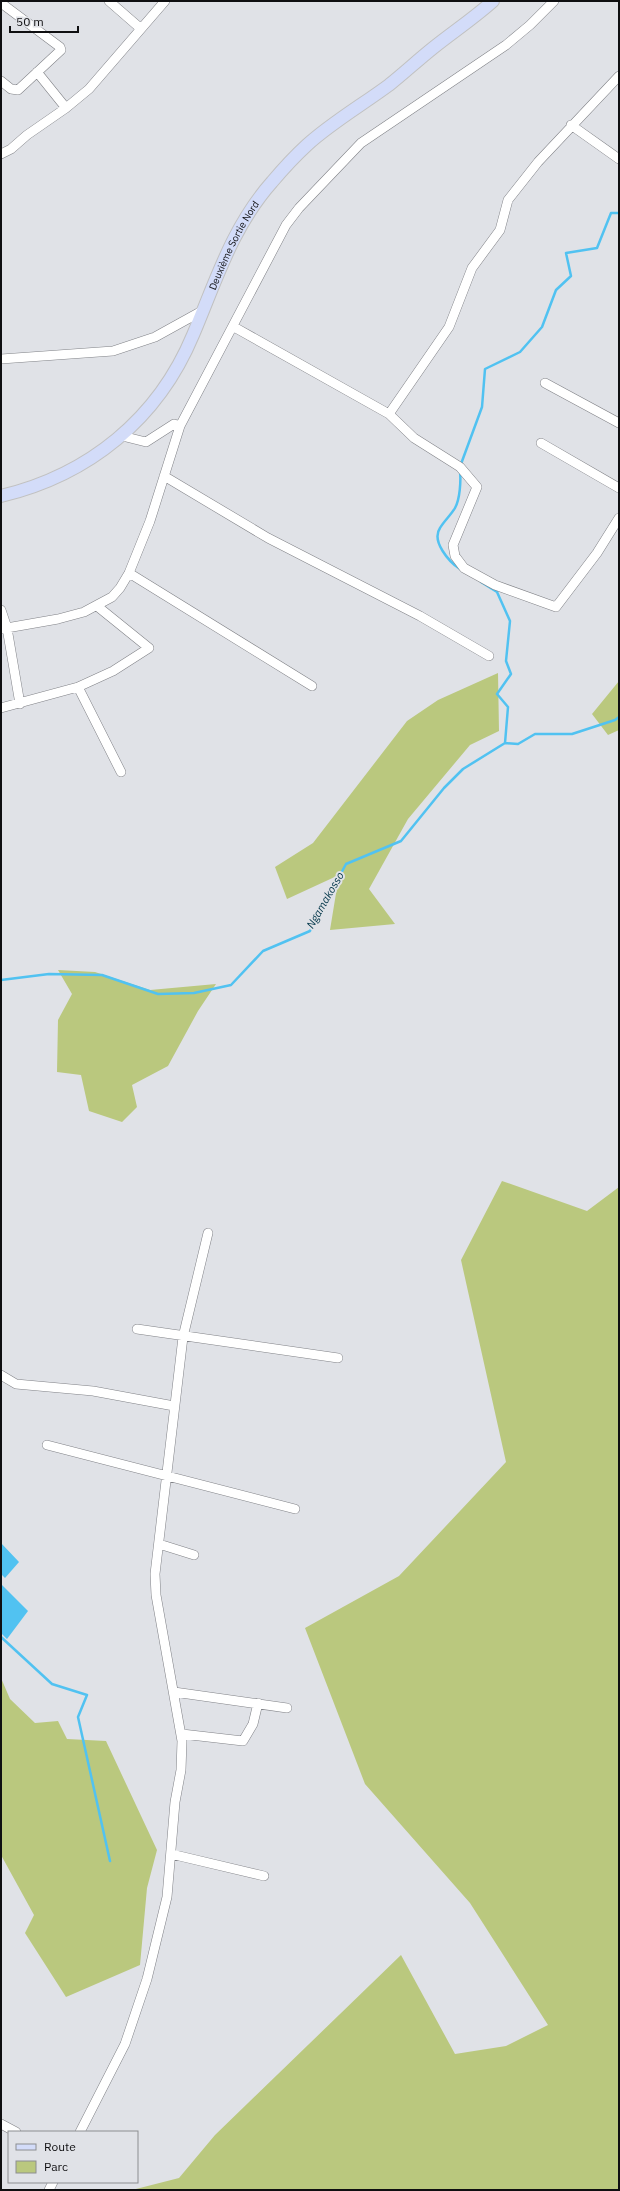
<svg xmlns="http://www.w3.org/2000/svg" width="620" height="2191" font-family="'IBM Plex Sans',sans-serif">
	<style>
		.green { fill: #bac87e }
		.water { fill: #51c2f1 }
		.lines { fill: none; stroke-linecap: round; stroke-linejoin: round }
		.stream { stroke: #51c2f1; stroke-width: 2.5 }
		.minor-casing { stroke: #808287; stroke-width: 10 }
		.major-casing { stroke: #c1c1c1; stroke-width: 14 }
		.minor { stroke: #fff; stroke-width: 9 }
		.major { stroke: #d3dcf9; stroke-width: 12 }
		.labels { text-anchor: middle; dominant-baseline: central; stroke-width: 4; stroke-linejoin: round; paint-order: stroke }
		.street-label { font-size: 10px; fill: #0f0f11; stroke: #e0e2e7 }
		.water-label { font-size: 11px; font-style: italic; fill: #003548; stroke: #e0e2e7 }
	</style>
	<rect width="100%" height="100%" fill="#e0e2e7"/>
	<path class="green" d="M498 673 499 731 470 745 408 819 369 889 395 924 330 930 339 875 287 899 275 867 313 843 407 721 438 700Z
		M619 681V730L608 735 592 714Z
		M58 970 95 972 150 990 216 984 198 1011 168 1066 132 1085 137 1107 122 1122 89 1111 81 1075 57 1072 58 1020 72 994Z
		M502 1181 587 1211 619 1187V2190H132L179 2178 215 2135 401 1955 455 2054 506 2046 548 2025 470 1903 365 1784 305 1628 399 1576 506 1462 461 1260Z
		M1 1678 10 1699 35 1723 58 1721 67 1739 106 1741 157 1850 147 1888 140 1965 66 1997 25 1933 34 1915 1 1855Z"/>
	<path class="water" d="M1 1543 19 1562 5 1578 1 1574Z
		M1 1584 28 1611 7 1639 1 1633Z"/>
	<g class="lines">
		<path class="stream" d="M461 464 482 407 485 369 520 352 542 327 556 290 571 276 566 253 597 248 611 213H619
			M460 471C461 481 460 499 455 508 451 515 444 521 440 528 431 541 449 562 460 569
			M481 582 497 592 510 621 506 661 511 674 497 694 508 707 505 743
			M1 980 49 974 102 975 158 994 194 993 231 985 263 951 310 931 346 864 401 841 444 788 463 769 505 743 518 744 535 734H572L615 720 619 717
			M1 1637 52 1684 87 1695 78 1717 110 1861"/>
		<defs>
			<path id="minor" d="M109 1 140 28
				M1 3 60 47 61 50 18 90 11 89 1 81
				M37 72 66 108
				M619 76 538 162 508 200 500 230 472 268 449 327 389 414 414 438 460 467 477 487 453 545 455 556 464 568 495 585 556 607 597 553 619 518
				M571 125 619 159
				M1 154 11 149 27 135 66 108 89 89 165 1
				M234 327 389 414
				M1 359 113 351 155 337 202 311
				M545 383 619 423
				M122 436 146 442 174 424 180 426
				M541 443 619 488
				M164 476 268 538 420 616 489 656
				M129 573 312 686
				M1 610 7 628 20 704
				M1 629 58 619 84 612 112 597 120 588 129 573 150 521 180 426 286 225 299 208 361 143 506 45 530 25 554 1
				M78 687 121 772
				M1 708 78 687 113 671 149 648 97 606
				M137 1329 338 1358
				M1 1375 16 1384 93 1391 174 1406
				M47 1445 295 1509
				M159 1544 194 1555
				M174 1692 287 1708
				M182 1734 243 1741 253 1724 258 1703
				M171 1854 264 1876
				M1 2124 16 2132
				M80 2132 125 2044 147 1979 167 1897 175 1802 181 1770 182 1741 156 1595 155 1574 183 1337 208 1233
				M49 2190 53 2182"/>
			<g id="major">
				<path id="s1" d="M1 496C89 475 158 419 193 335 216 281 232 227 272 182 283 169 295 156 307 145 331 123 362 105 389 85 404 73 418 60 433 48 453 32 474 18 493 1"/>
			</g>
		</defs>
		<use href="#minor" class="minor-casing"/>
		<use href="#major" class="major-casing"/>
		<use href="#minor" class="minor"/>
		<use href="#major" class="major"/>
	</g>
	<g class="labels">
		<g class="street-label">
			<text stroke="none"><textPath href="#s1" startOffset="359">Deuxième Sortie Nord</textPath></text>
		</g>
		<g class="water-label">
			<text transform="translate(325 900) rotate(-60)">Ngamakosso</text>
		</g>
	</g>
	<rect width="620" height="2191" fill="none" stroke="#0f0f11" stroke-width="4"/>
	<rect x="8" y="2131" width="130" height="52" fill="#e0e2e7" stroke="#8c8e91"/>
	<rect x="16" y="2144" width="20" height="6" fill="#d3dcf9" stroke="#8c8e91"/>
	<text x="44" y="2151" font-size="12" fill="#0f0f11">Route</text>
	<rect x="16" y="2161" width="20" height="12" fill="#bac87e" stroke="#8c8e91"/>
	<text x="44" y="2171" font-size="12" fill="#0f0f11">Parc</text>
	<path d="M10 26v6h68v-6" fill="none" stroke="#0f0f11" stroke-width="2"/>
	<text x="16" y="26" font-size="12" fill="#0f0f11" stroke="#e0e2e7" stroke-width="3" paint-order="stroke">50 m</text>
</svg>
